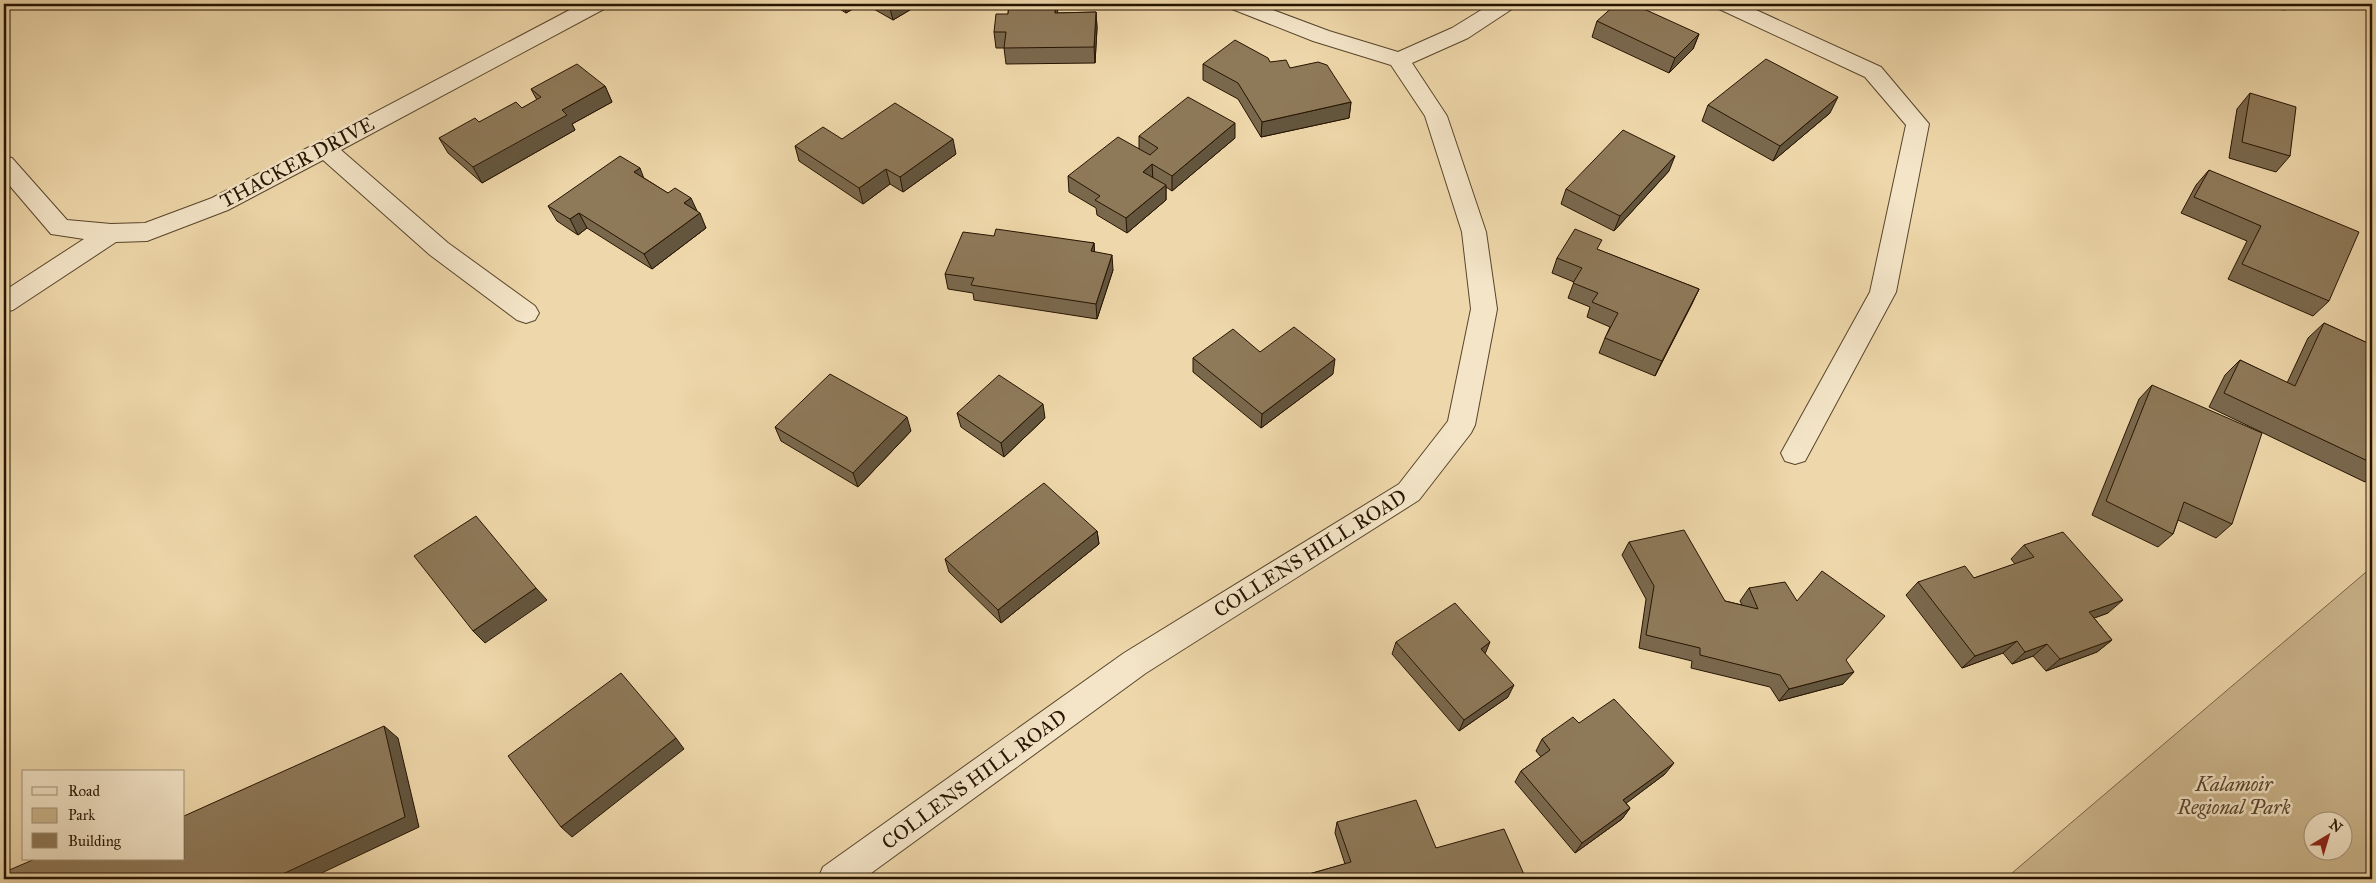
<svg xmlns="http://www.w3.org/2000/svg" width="2376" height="883" font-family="'IM FELL Great Primer',serif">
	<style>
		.green { fill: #ccb68d; stroke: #796547; fill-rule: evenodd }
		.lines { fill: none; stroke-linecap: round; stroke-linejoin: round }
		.street-casing { stroke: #58452b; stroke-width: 2 }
		.street { fill: #f4e5c8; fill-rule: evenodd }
		.wall { fill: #7a684d; stroke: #261401 }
		.shaded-wall { fill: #63553e; stroke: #261401 }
		.building { fill: #8e7959; stroke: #261401 }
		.labels { text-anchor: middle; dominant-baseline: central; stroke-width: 5; stroke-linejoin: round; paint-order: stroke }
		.street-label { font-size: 20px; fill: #261401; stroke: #f4e5c8 }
		.park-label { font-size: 20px; font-style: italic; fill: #58452b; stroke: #f4e5c8 }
	</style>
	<rect width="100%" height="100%" fill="#eed7aa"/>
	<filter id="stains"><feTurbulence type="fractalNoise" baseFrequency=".004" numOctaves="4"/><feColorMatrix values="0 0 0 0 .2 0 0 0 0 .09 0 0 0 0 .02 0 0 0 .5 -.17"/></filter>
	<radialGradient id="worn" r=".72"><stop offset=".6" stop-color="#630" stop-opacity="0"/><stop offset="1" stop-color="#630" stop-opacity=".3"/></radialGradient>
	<path class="green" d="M2372 567V879H2005ZM2314 820H2344V850H2314Z"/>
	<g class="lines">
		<defs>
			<path id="street" d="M581 4H607L604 9 341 150 448 243 535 306 539 313 535 320 526 323 517 320 430 255 323 160 228 210 147 241 116 242 13 310 4 312V291L84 239 51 234 4 179V156L12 158 67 220 111 224 145 223 212 198Z
				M1229 4H1257L1329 31 1398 52 1452 28 1491 4H1515L1512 9 1468 38 1412 63 1447 116 1486 232 1497 309 1475 425 1471 433 1419 500 1146 673 863 879H818L823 867 1124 653 1399 484 1448 421 1471 309 1462 232 1425 116 1391 65 1313 41 1232 9Z
				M1716 4H1743L1881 67 1929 124 1896 292 1805 461 1795 464 1785 461 1781 453 1870 292 1906 125 1865 77 1719 9Z"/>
		</defs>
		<use href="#street" class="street-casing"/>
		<use href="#street" class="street"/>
	</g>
	<path class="wall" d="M832 4H861L846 13Z
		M865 4H920L893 20Z
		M1009 4H1058L1057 13 1096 12 1097 28 1095 63 1006 64 1004 48H996L994 32 1008 14Z
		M2254 4H2289L2285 10 2262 7Z
		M1597 21 1699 34 1693 49 1669 73 1592 37Z
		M1203 64 1290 68 1351 102 1349 118 1261 137 1238 99 1203 80Z
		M605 86 612 102 572 124 575 130 482 183 448 153 439 138 479 122 522 108 537 100 531 89Z
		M2250 93 2290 156 2276 172 2229 158 2237 109Z
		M1708 105 1830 113 1773 161 1702 121Z
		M1139 136 1235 138 1172 191 1166 187V200L1127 233 1097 215 1096 208 1069 192 1068 176 1139 149Z
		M842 139 956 154 903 192 890 184 863 204 799 161 795 146Z
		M2209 170 2329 301 2313 316 2228 279 2247 241 2181 213 2196 185Z
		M1669 171 1614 231 1561 204 1566 189Z
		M644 178 696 211 706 228 652 269 587 228 578 235 557 221 548 206Z
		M994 236 1094 243V252L1113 270 1097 319 974 300 973 293 948 289 945 274Z
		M1599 250 1699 289 1655 376 1599 353 1605 338 1610 327 1587 317 1590 307 1568 298 1574 282 1552 273 1557 258Z
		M2324 323 2372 345V476L2365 482 2209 407 2225 375 2240 360 2287 383 2308 338Z
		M1260 352 1333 374 1261 428 1193 372V358Z
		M2152 385 2232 524 2216 538 2178 520 2173 534 2158 547 2092 515 2139 399Z
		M957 413 1045 418 1004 457 961 427Z
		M775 427 911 431 858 487 781 441Z
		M1097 531 1099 544 1001 623 949 572 945 559Z
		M1629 542 1725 601 1742 605 1740 601 1749 588 1797 601 1846 660 1843 684 1779 701 1770 687 1691 668 1692 661 1639 648 1646 599 1622 555Z
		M2024 545 2108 613 2094 618 2112 640 2097 652 2046 671 2033 656 2012 664 2003 653 1962 668 1906 595 1918 582 1974 578 2015 564 2011 559Z
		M1396 642 1485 654 1508 697 1459 731 1392 654Z
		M1579 723 1665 774 1626 803 1630 808 1622 819 1575 853 1515 782 1521 771 1541 757 1536 751 1542 739Z
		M1337 822 1436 848 1526 879H1307L1309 874 1345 864 1335 833Z"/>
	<path class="shaded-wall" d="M844 4H861L846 13Z
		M891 4H920L893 20 889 5Z
		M1055 4H1058V7L1056 28 1055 13Z
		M1096 12 1097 28 1095 63 1094 47Z
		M1699 34 1693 49 1669 73 1675 58Z
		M605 86 612 102 572 124 575 130 482 183 473 167 562 110Z
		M1838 97 1830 113 1773 161 1780 146Z
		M1351 102 1349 118 1261 137 1262 122Z
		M1235 123V138L1172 191V176Z
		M953 139 956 154 903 192 900 177Z
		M1675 156 1669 171 1614 231 1620 216Z
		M1152 164 1153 180 1143 172Z
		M640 168 646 184 634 172Z
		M886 169 890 184 863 204 859 188Z
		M1166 185V200L1127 233 1126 218Z
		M691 198 698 213 684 203Z
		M579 213 587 228 578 235 570 219Z
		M700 213 706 228 652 269 644 254Z
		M1094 243 1095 259 1091 251Z
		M1112 255 1113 270 1097 319 1096 304Z
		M1699 289 1692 304 1655 376 1662 361Z
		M1335 359 1333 374 1261 428 1262 414Z
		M1043 404 1045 418 1004 457 1001 443Z
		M907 417 911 431 858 487 853 473Z
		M1097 531 1099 544 1001 623 998 610Z
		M536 588 547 600 485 643 473 631Z
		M2123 600 2108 613 2075 625 2089 612Z
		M2112 640 2097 652 2046 671 2060 659Z
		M2017 641 2003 653 1962 668 1975 656Z
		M1490 642 1485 654 1481 649Z
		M2047 644 2033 656 2012 664 2025 652Z
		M1854 672 1843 684 1779 701 1789 689Z
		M1514 685 1508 697 1459 731 1464 720Z
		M384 726 398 738 419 827 309 879H272Z
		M676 738 684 749 572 837 561 827Z
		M1674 763 1665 774 1616 811 1623 800Z
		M1630 808 1622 819 1575 853 1582 843Z"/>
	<path class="building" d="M1009 4H1055V13L1096 12 1094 47 1004 48 1006 32H994L996 14H1008Z
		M1616 4H1633L1699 34 1675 58 1597 21Z
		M1235 40 1268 58 1270 62 1286 60 1290 68 1318 62 1327 65 1351 102 1262 122 1238 83 1203 64Z
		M1766 59 1838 97 1780 146 1708 105Z
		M577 64 605 86 562 110 567 115 473 167 439 138 475 118 479 122 516 102 522 108 541 97 531 89Z
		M2250 93 2296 107 2290 156 2242 142Z
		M1188 97 1235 123 1172 176 1152 164 1143 172 1166 185 1126 218 1095 200 1100 196 1068 176 1118 137 1150 155 1158 148 1139 136Z
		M895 103 953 139 900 177 886 169 859 188 795 146 823 127 842 139Z
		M1623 130 1675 156 1620 216 1566 189Z
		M620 156 640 168 634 172 668 193 675 188 691 198 684 203 700 213 644 254 579 213 570 219 548 206Z
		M2209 170 2359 232 2329 301 2242 264 2261 226 2194 197Z
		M996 229 1094 243 1091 251 1112 255 1096 304 971 285 974 278 945 274 963 232 994 236Z
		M1575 229 1602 240 1597 249 1699 289 1662 361 1605 338 1618 313 1592 302 1598 293 1573 283 1582 268 1557 258Z
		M2324 323 2372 345V463L2224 393 2240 360 2295 386Z
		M1294 327 1335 359 1262 414 1193 358 1233 329 1260 352Z
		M830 374 907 417 853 473 775 427Z
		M999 375 1043 404 1001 443 957 413Z
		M2152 385 2262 433 2232 524 2184 502 2173 534 2106 501Z
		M1044 483 1097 531 998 610 945 559Z
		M476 516 536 588 473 631 414 556Z
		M1684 530 1725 601 1758 609 1749 588 1785 582 1797 601 1822 571 1885 616 1846 660 1854 672 1789 689 1780 675 1700 655V648L1646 635 1654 586 1629 542Z
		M2063 532 2123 600 2089 612 2112 640 2060 659 2047 644 2025 652 2017 641 1975 656 1918 582 1965 566 1974 578 2034 557 2024 545Z
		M1455 603 1490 642 1481 649 1514 685 1464 720 1396 642Z
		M621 673 676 738 561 827 508 756Z
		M1614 699 1674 763 1623 800 1630 808 1582 843 1521 771 1550 750 1542 739 1573 717 1579 723Z
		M384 726 405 817 272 879H8L7 871 35 859H184V816Z
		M1416 800 1436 848 1504 829 1526 879H1310L1309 874 1351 862 1337 822Z"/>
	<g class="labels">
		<g class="street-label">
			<text transform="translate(297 162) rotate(-28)">THACKER DRIVE</text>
			<text transform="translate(1310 553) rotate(-32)">COLLENS HILL ROAD</text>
			<text transform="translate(974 779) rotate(-36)">COLLENS HILL ROAD</text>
		</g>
		<g class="park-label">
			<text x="2234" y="784">Kalamoir<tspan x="2234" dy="23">Regional Park</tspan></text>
		</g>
	</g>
	<rect width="2376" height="883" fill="none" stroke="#eed7aa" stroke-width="20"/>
	<rect x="5" y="5" width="2366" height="873" fill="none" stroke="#261401" stroke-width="2.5"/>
	<rect x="10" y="10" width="2356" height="863" fill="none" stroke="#261401"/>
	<rect x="22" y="770" width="162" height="90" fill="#f4e5c8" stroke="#a29178"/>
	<rect x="32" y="787" width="25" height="8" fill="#f4e5c8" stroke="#a29178"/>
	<text x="68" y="796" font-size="15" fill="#261401">Road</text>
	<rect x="32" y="808" width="25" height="15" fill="#ccb68d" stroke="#a29178"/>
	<text x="68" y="820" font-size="15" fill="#261401">Park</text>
	<rect x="32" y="833" width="25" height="15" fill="#8e7959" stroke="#a29178"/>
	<text x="68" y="846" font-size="15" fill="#261401">Building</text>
	<g transform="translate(2328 836) rotate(38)"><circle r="24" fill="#f4e5c8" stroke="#a29178"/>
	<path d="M0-4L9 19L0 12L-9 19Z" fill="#8f2418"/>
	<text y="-8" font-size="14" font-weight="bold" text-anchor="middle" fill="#261401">N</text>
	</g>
	<rect width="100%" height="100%" filter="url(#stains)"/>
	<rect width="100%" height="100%" fill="url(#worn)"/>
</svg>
